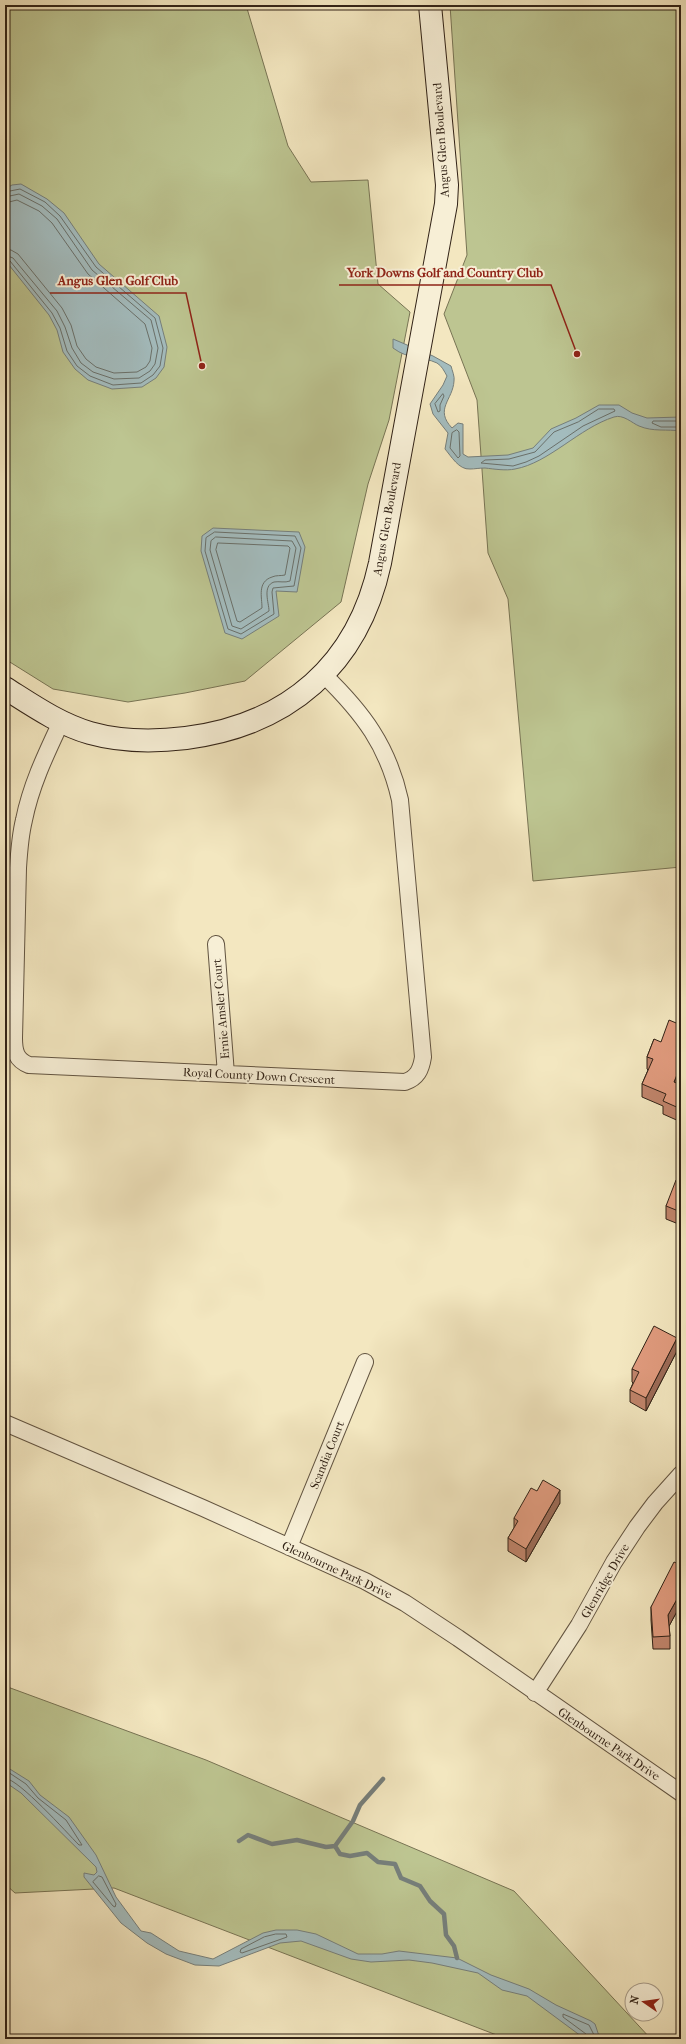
<svg xmlns="http://www.w3.org/2000/svg" width="686" height="2044" font-family="'IM FELL French Canon',serif">
	<style>
		.green { fill: #bdc591; stroke: #787454 }
		.water { fill: #a3bcbe; stroke: #767f7b }
		.lines { fill: none; stroke-linecap: round; stroke-linejoin: round }
		.shore { stroke: #6a706a; stroke-width: 1 }
		.stream { stroke: #767f7b; stroke-width: 4.5 }
		.street-casing { stroke: #625441; stroke-width: 18 }
		.secondary-casing { stroke: #322317; stroke-width: 24 }
		.street { stroke: #f7efd6; stroke-width: 16 }
		.secondary { stroke: #f7efd6; stroke-width: 22 }
		.wall { fill: #c1856c; stroke: #322317 }
		.shaded-wall { fill: #9d6c58; stroke: #322317 }
		.building { fill: #e09b7e; stroke: #322317 }
		.labels { text-anchor: middle; dominant-baseline: central; stroke-width: 4; stroke-linejoin: round; paint-order: stroke }
		.street-label { font-size: 12px; fill: #322317; stroke: #f7efd6 }
		.leader { fill: none; stroke: #8f2418; stroke-width: 1.5 }
		.callout-dot { fill: #8f2418; stroke: #f7efd6; stroke-width: 1.5 }
		.callout-label { font-size: 13px; text-anchor: middle; font-weight: bold; fill: #8f2418; stroke: #f7efd6; stroke-width: 4; stroke-linejoin: round; paint-order: stroke }
	</style>
	<rect width="100%" height="100%" fill="#f3e7c0"/>
	<filter id="stains"><feTurbulence type="fractalNoise" baseFrequency=".005" numOctaves="4"/><feColorMatrix values="0 0 0 0 .2 0 0 0 0 .09 0 0 0 0 .02 0 0 0 .5 -.17"/></filter>
	<radialGradient id="worn" r=".72"><stop offset=".6" stop-color="#630" stop-opacity="0"/><stop offset="1" stop-color="#630" stop-opacity=".3"/></radialGradient>
	<path class="green" d="M5 5H246L288 146 311 182 368 180 378 284 410 312 389 420 368 484 341 602 245 681 185 693 128 702 53 689 5 659Z
		M450 5H681V867L533 881 508 599 488 553 477 400 444 314 467 255Z
		M5 1686 206 1760 514 1891 651 2039H507L114 1888 15 1893 5 1884Z"/>
	<path class="water" d="M21 184 47 199 64 213 99 264 159 316 167 347 164 367 156 378 142 387 112 389 88 380 75 369 63 352 57 330 49 315 5 260V189L12 185Z
		M393 339 433 356 451 366C452 370 455 377 454 381 453 400 434 409 452 428L458 423 463 424V454L468 457 508 455 533 448 551 429 576 418 599 405H619L632 413 647 418 681 417V431C667 429 653 432 639 426 632 423 623 414 614 417 579 428 549 463 515 469 506 471 494 469 485 468 479 468 475 469 470 469 459 470 451 456 445 449L448 433 433 414 430 404 443 385 447 376C444 371 442 366 437 363 422 356 409 360 393 348Z
		M213 528 299 532 305 547 297 592 276 591 279 616 242 639 225 633 201 551 202 536Z
		M5 1766 29 1781 40 1795 69 1817 96 1855 116 1897 141 1931 151 1933 179 1951 213 1959 263 1933 276 1930H297L316 1934 358 1954H382L399 1951 457 1958 491 1975 529 1989 556 2005 591 2021 595 2024 600 2039H585L527 1996 502 1990 478 1973 432 1963 409 1960 371 1962 351 1959 301 1941 280 1943 219 1966 195 1965 166 1954 147 1943 121 1923 84 1877V1873L94 1875 97 1872 96 1867 21 1793 5 1782Z"/>
	<g class="lines">
		<path class="shore" d="M5 192 20 189 45 202 60 216 96 267 155 318 163 348 160 366 153 375 141 383 113 385 90 376 77 366 67 351 60 328 52 313 10 261 5 260
			M5 197 19 194 42 206 57 219 92 270 151 320 158 348 155 364 150 371 139 378 114 379 93 372 81 363 72 348 65 327 57 311 13 258 5 255
			M5 203 17 200 39 211 52 223 88 274 145 324 152 348 150 361 146 367 137 372 114 373 96 367 86 359 77 346 71 325 62 308 18 254 11 250 5 249
			M443 394 444 396 440 405V411L438 412 435 404Z
			M599 409H614L615 411 583 426 539 456 526 462 513 466 481 463 485 460 509 459 535 452 554 432 578 422Z
			M681 421H653L652 423 661 427H681
			M457 430 459 432 460 456 458 458 450 448 452 433Z
			M215 532 295 536 301 548 294 586 273 588 272 592 274 614 241 634 228 629 205 551 206 538Z
			M216 537 292 541 296 548 290 581C285 583 279 581 274 582 262 586 269 603 269 611L241 629 232 626 210 550 211 541Z
			M218 543 288 546 290 548 285 575C281 576 276 575 272 577 257 582 262 597 262 608L240 622 237 621 216 550Z
			M5 1770 26 1784 38 1798 66 1820 82 1845H79C66 1832 20 1780 5 1778
			M99 1876 102 1877 116 1904 115 1907 113 1906 93 1882Z
			M276 1934H286L287 1937 242 1953 240 1952 241 1949 264 1937Z
			M587 2039 586 2034 563 2017V2014L589 2025 596 2039"/>
		<path class="stream" d="M239 1841 248 1835 272 1844 297 1840 326 1847 335 1846 353 1821 360 1805 383 1779
			M335 1846 340 1854 350 1856 367 1853 378 1862 395 1864 401 1878 420 1886 430 1901 444 1914 446 1935 454 1946 457 1958"/>
		<defs>
			<path id="street" d="M61 722C46 754 31 785 24 820 20 836 19 852 18 868L14 1038C14 1051 16 1060 29 1065L405 1082C417 1078 421 1070 423 1057L400 800C388 746 363 713 324 675
				M216 944 226 1074
				M5 1423 203 1508 365 1581 405 1603 458 1638 681 1793
				M289 1547 365 1362
				M535 1693 579 1625 614 1562 637 1527 655 1503 681 1474"/>
			<path id="secondary" d="M5 688C32 705 59 724 90 733 122 742 153 742 186 738 288 725 358 665 380 563L446 204 447 185 430 5"/>
		</defs>
		<use href="#street" class="street-casing"/>
		<use href="#secondary" class="secondary-casing"/>
		<use href="#street" class="street"/>
		<use href="#secondary" class="secondary"/>
	</g>
	<path class="wall" d="M654 1039 678 1084 681 1085V1122L663 1114V1106L642 1097V1084L648 1070 647 1069V1057Z
		M681 1181V1225L666 1219V1206Z
		M681 1269V1319L678 1318V1305L681 1295 678 1294V1281Z
		M677 1351 646 1411 630 1402V1390L633 1383 632 1382V1369Z
		M560 1503 526 1562 508 1551V1538L514 1528V1518Z
		M681 1565V1604L669 1626 670 1636V1649H653L651 1620V1607Z"/>
	<path class="shaded-wall" d="M681 1065V1078L674 1095V1082Z
		M677 1338V1351L646 1411V1398Z
		M560 1490V1503L526 1562V1549Z
		M681 1592V1604L668 1628V1615Z"/>
	<path class="building" d="M669 1020 681 1025V1065L674 1082 681 1085V1109L663 1101 666 1094 642 1084 653 1059 647 1057 654 1039 661 1042Z
		M676 1180 681 1181V1212L666 1206Z
		M681 1269V1282L678 1281Z
		M681 1294V1306L678 1305Z
		M654 1326 677 1338 646 1398 630 1390 639 1372 632 1369Z
		M543 1480 560 1490 526 1549 508 1538 518 1521 514 1518 531 1488 537 1491Z
		M674 1562 681 1565V1592L668 1615 670 1636 653 1637 651 1607Z"/>
	<g class="labels">
		<g class="street-label">
			<text transform="translate(441 140) rotate(-94)">Angus Glen Boulevard</text>
			<text transform="translate(387 519) rotate(-80)">Angus Glen Boulevard</text>
			<text transform="translate(221 1009) rotate(-95)">Ernie Amsler Court</text>
			<text transform="translate(259 1076) rotate(3)">Royal County Down Crescent</text>
			<text transform="translate(327 1455) rotate(-68)">Scandia Court</text>
			<text transform="translate(337 1570) rotate(25)">Glenbourne Park Drive</text>
			<text transform="translate(605 1581) rotate(-60)">Glenridge Drive</text>
			<text transform="translate(609 1744) rotate(34)">Glenbourne Park Drive</text>
		</g>
	</g>
	<path class="leader" d="M577 354L551 285H339M202 366L186 293H50"/>
	<g class="callout-dot">
		<circle cx="577" cy="354" r="4"/>
		<circle cx="202" cy="366" r="4"/>
	</g>
	<g class="callout-label">
		<text x="445" y="277">York Downs Golf and Country Club</text>
		<text x="118" y="285">Angus Glen Golf Club</text>
	</g>
	<rect width="686" height="2044" fill="none" stroke="#f3e7c0" stroke-width="20"/>
	<rect x="6" y="6" width="674" height="2032" fill="none" stroke="#322317" stroke-width="2"/>
	<rect x="10" y="10" width="666" height="2024" fill="none" stroke="#322317"/>
	<g transform="translate(644 2002) rotate(283)"><circle r="19" fill="#f7efd6" stroke="#a89d8a"/>
	<path d="M0-3L7 15L0 10L-7 15Z" fill="#8f2418"/>
	<text y="-6" font-size="11" font-weight="bold" text-anchor="middle" fill="#322317">N</text>
	</g>
	<rect width="100%" height="100%" filter="url(#stains)"/>
	<rect width="100%" height="100%" fill="url(#worn)"/>
</svg>
